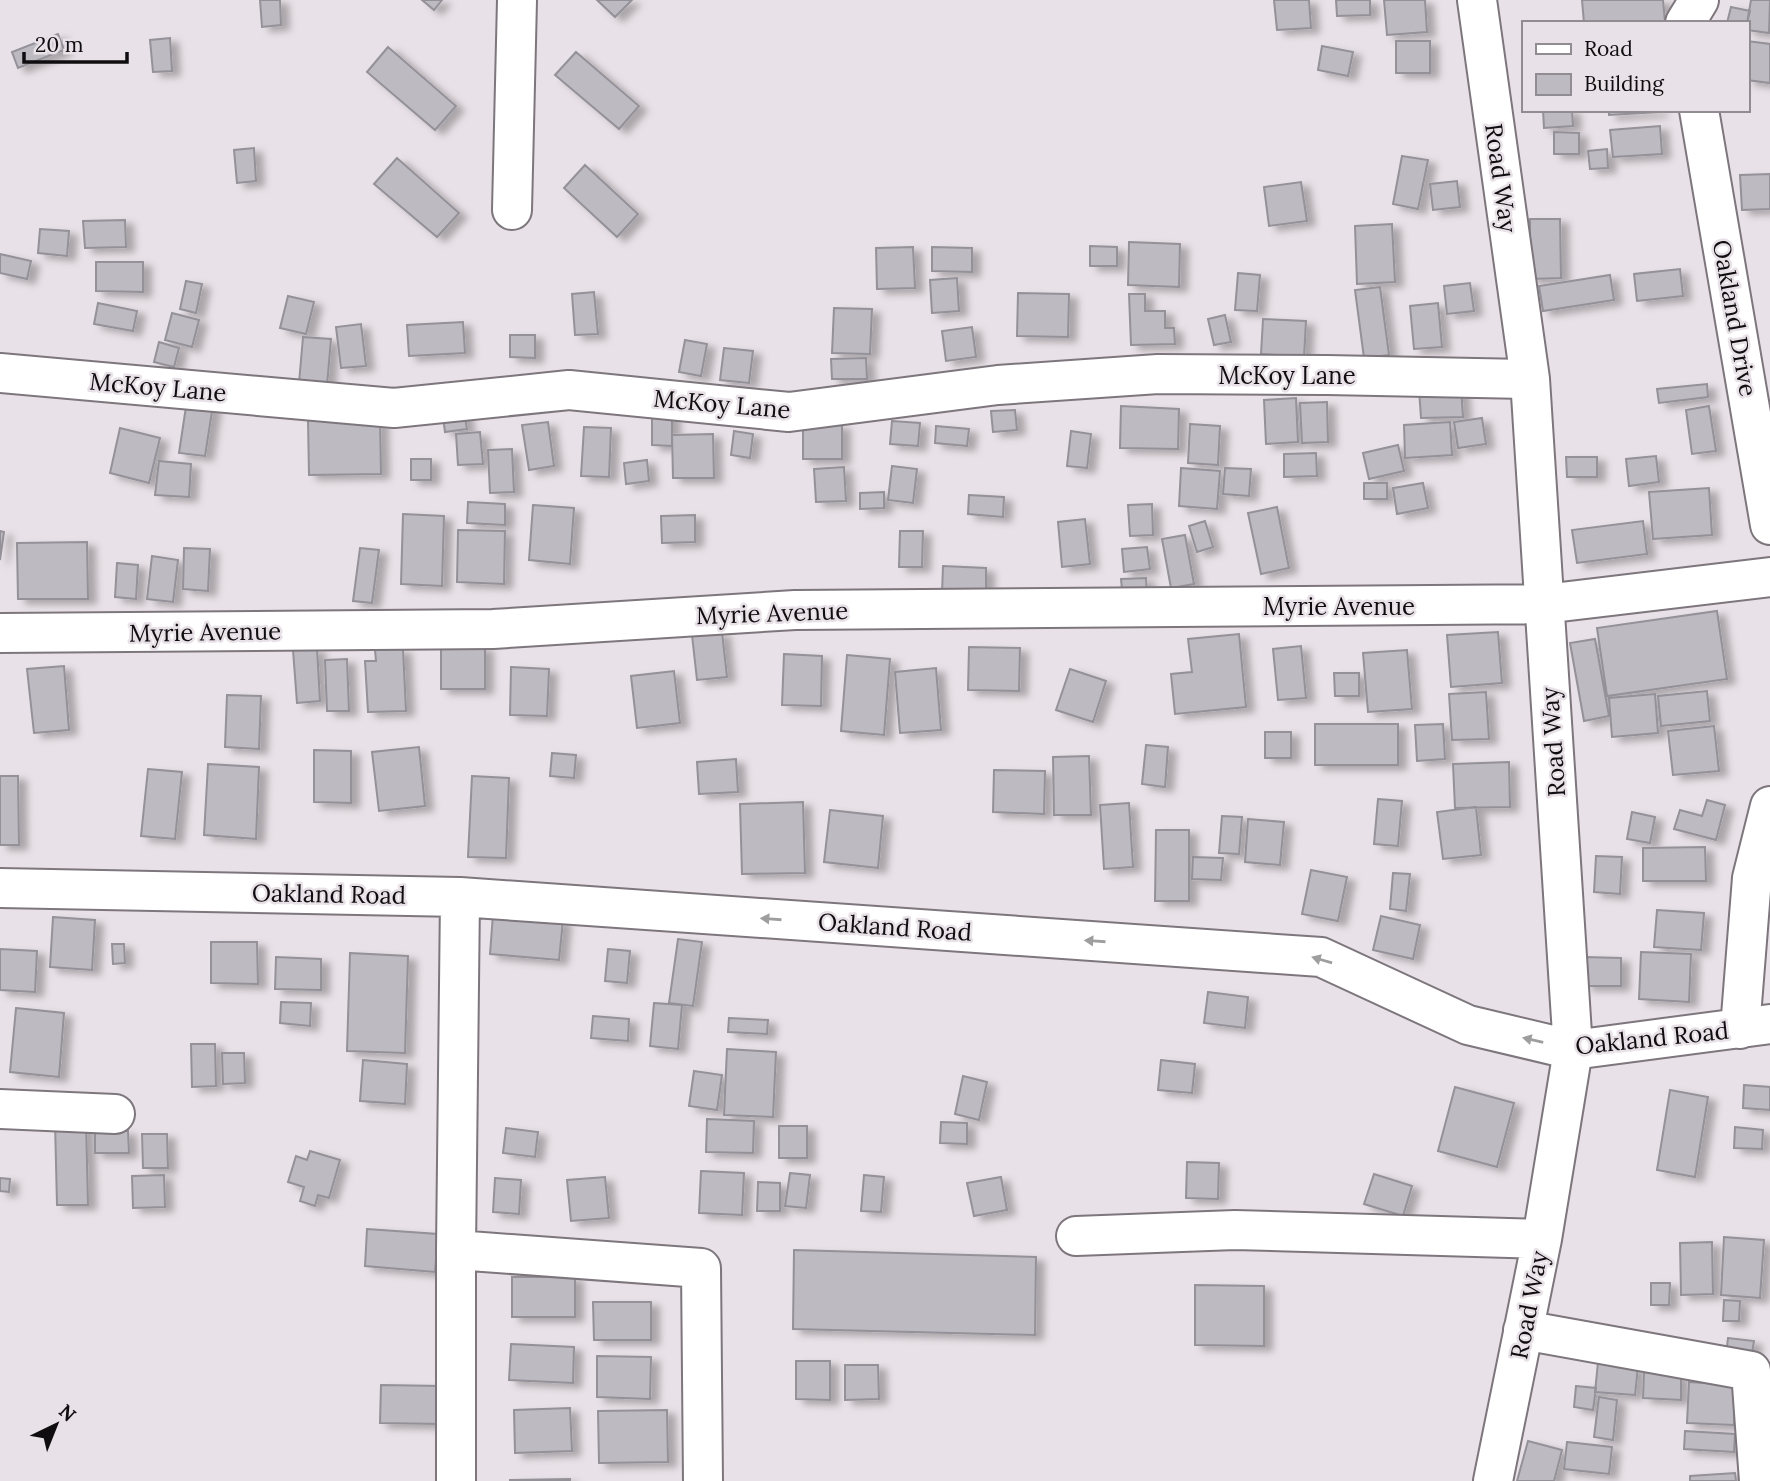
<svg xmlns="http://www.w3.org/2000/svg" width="1770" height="1481" font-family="Lora,serif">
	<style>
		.building { fill: #bdbac2; stroke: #949199; stroke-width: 2; filter: url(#shadow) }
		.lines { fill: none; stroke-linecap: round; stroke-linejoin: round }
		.minor-casing { stroke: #7d767c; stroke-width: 42 }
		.minor { stroke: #fff; stroke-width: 38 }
		.oneway { fill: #9f9e9f }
		.labels { text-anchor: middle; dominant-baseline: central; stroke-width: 5; stroke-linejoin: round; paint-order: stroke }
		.street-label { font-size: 24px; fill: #0f0d0f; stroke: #e8e1e7 }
	</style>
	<defs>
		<filter id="shadow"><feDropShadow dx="8" dy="4.5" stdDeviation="3.5" flood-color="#0004"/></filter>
	</defs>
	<rect width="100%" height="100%" fill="#e8e1e7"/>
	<path class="building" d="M260 0H280L281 25 262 27Z
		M422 0H442L434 10Z
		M597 0H632L615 17Z
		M1274 0H1309L1311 28 1277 30Z
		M1336 0H1370V15L1337 16Z
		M1384 0H1425L1427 32 1387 35Z
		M1582 0H1663L1665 22 1584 23Z
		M1751 0H1770L1769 33 1747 30V23Z
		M1731 7 1750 11 1747 23H1727Z
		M58 34 64 50 18 68 12 52Z
		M170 38 172 71 153 72 150 40Z
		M1396 41H1430V73H1396Z
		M1747 41 1770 44V83L1747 80Z
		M1322 46 1353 52 1348 76 1318 70Z
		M388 47 456 106 435 130 367 72Z
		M576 52 639 106 619 129 555 75Z
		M1543 110H1572L1573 126 1544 128Z
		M1609 110H1659V112L1609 115Z
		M1660 126 1662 154 1613 157 1610 130Z
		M1554 132 1579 133V154H1554Z
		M254 148 256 181 237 183 234 150Z
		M1607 149 1608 168 1590 169 1588 151Z
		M1402 156 1428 160 1418 209 1393 204Z
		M397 158 459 213 437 237 374 184Z
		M585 165 638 214 617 237 564 188Z
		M1770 174V209L1742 210 1740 175Z
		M1457 181 1460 207 1433 210 1430 184Z
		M1301 182 1307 221 1269 226 1264 187Z
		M1530 219H1560L1561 278 1530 279Z
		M125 220 126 247 85 248 83 221Z
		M1392 224 1395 282 1357 284 1355 226Z
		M40 229 69 231 67 256 38 253Z
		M1129 242 1180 244 1179 287 1128 285Z
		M1090 246 1117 247V266H1090Z
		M913 247 915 288 877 289 876 248Z
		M932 247 972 248V272L932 271Z
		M0 254 31 261 27 279 0 273Z
		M96 262H143V292L96 291Z
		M1680 269 1683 296 1637 301 1634 274Z
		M1238 273 1260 275 1257 311 1235 310Z
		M1610 275 1614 300 1543 311 1539 286Z
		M957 278 959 311 932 313 930 280Z
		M186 281 202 284 196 313 180 309Z
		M1470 283 1474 311 1447 314 1444 286Z
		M1380 287 1389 355 1364 358 1355 290Z
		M594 292 598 334 575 335 572 294Z
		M1018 293 1069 294 1068 337 1017 336Z
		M1129 294H1145V311H1165V328H1174L1175 344 1131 345Z
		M288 296 314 302 306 334 280 328Z
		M98 303 137 311 133 331 94 324Z
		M1438 303 1442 347 1414 349 1410 306Z
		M834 308 872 309 870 354 832 353Z
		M172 313 199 320 192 347 165 340Z
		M1225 315 1231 342 1214 345 1208 319Z
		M1263 319 1306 321 1304 357 1261 354Z
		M463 322 465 353 409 356 407 325Z
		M361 324 366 366 341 368 336 327Z
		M972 327 976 357 946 361 942 331Z
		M510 335H535V358L510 357Z
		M303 337 331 339 327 385 299 383Z
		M685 340 707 344 701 376 679 372Z
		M159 342 179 348 174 367 154 362Z
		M724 348 753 351 749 383 720 380Z
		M866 358 867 379H832L831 359Z
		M1707 384 1708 397 1659 403 1657 389Z
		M1461 387 1463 417 1421 418 1419 389Z
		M1296 398 1298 442 1266 444 1264 400Z
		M187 400 213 405 205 456 179 453Z
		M1327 402 1328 442 1302 443 1300 403Z
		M1121 406 1179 409 1178 449 1120 448Z
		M1709 406 1716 451 1692 454 1686 410Z
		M463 407 467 429 445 432 442 410Z
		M1015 410 1017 430 993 432 991 411Z
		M672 411V446L652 445V412Z
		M1482 418 1486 444 1458 448 1454 422Z
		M380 419 381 474 309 475 308 420Z
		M892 421 920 423 918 446 890 444Z
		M548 422 554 466 529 470 522 425Z
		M1450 422 1452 455 1405 458 1404 425Z
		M1190 424 1220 426 1218 465 1188 463Z
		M803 425H842V459H803Z
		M936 426 969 429 967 446 935 443Z
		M584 427 611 428 609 477 581 476Z
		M120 428 160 438 149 483 110 473Z
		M734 431 753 434 750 458 731 455Z
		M1071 431 1091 434 1087 468 1067 466Z
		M480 432 483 464 458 465 456 434Z
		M713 434 714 478H673L672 435Z
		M1398 445 1404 471 1369 479 1363 453Z
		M512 449 514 492 490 493 488 450Z
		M1316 453 1317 476 1284 477V454Z
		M1656 456 1659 482 1629 486 1626 459Z
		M1566 457H1597V477H1567Z
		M411 459H431V480H411Z
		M647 460 649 481 626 484 624 463Z
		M159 461 191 464 189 497 155 495Z
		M892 466 917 469 913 503 888 500Z
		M844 467 846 501 816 502 814 469Z
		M1181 468 1220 471 1217 509 1179 506Z
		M1225 468 1251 469 1249 496 1223 494Z
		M1364 483H1387V499H1364Z
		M1423 483 1428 508 1397 514 1393 488Z
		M1709 488 1712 535 1653 539 1649 492Z
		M884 492V508L860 509V493Z
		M969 495 1004 497 1003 517 968 514Z
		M468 502 505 504V525L467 523Z
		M1152 504 1153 535 1130 536 1128 505Z
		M533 505 574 508 570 564 529 560Z
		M1277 507 1289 568 1261 574 1248 513Z
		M403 514 444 516 442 586 401 584Z
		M695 515V542L662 543 661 516Z
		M1085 519 1090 564 1062 567 1058 522Z
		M1205 521 1213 547 1197 552 1189 526Z
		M1643 521 1647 554 1577 563 1572 530Z
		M458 530 505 531 504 584 457 582Z
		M0 531 4 532 0 560Z
		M900 531H923L922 567H899Z
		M1185 535 1194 584 1171 588 1162 539Z
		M87 542 88 599H18L17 543Z
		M1147 547 1150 569 1124 572 1122 549Z
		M184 548 210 549 208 591 183 589Z
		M360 548 379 550 372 603 353 601Z
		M152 556 178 560 173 602 147 599Z
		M117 563 138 565 136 599 115 597Z
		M943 566 986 568V595L942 593Z
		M1146 578 1147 598 1123 600 1121 579Z
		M1717 611 1727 679 1607 696 1597 628Z
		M722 632 727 677 697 680 692 635Z
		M1498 632 1502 683 1451 687 1447 635Z
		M1239 634 1246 707 1175 714 1171 674 1192 672 1188 639Z
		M1595 639 1609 716 1584 721 1570 643Z
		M441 646 485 647V689H441Z
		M1301 646 1306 698 1278 700 1273 649Z
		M969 647 1020 648 1019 691 968 690Z
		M317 648 320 701 297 703 293 650Z
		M403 649 406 711 368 712 365 661H376L375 650Z
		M1407 650 1412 709 1368 712 1363 653Z
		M784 654 822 656 821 706 782 705Z
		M847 655 890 659 884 735 841 731Z
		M347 659 349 711H327L325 660Z
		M64 666 69 730 34 733 27 669Z
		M511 667 549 669 547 716 510 715Z
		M936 668 941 730 900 733 895 672Z
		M1070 669 1106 681 1093 722 1056 710Z
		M674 671 680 723 637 728 631 676Z
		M1334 673H1359V696H1335Z
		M1707 691 1710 721 1661 726 1658 696Z
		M1486 692 1489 739 1452 740 1449 694Z
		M1655 694 1658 733 1612 737 1609 698Z
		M227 695 261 696 259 749 225 747Z
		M1315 724H1398V765H1315Z
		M1443 724 1445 759 1417 761 1415 725Z
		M1714 726 1719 771 1673 775 1668 731Z
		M1265 732H1291V758H1265Z
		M1146 745 1168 747 1165 787 1142 784Z
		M419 747 425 806 379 811 372 752Z
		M314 750 351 751V803L314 802Z
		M552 753 576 755 574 778 550 776Z
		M1089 756 1091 815H1054L1053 757Z
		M736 759 738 792 699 794 697 762Z
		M1509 762 1510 807 1455 808 1453 764Z
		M208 764 259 767 256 839 204 835Z
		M148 769 182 772 175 839 141 836Z
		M994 770 1045 771 1044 814 993 812Z
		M0 776H18L19 845H0Z
		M472 776 509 778 506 858 468 857Z
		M1378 799 1402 801 1398 846 1374 844Z
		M1707 800 1725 805 1716 840 1674 829 1680 810 1702 816Z
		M803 802 805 873 742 874 740 804Z
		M1129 803 1133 867 1104 869 1100 805Z
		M1476 807 1481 855 1443 859 1437 812Z
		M830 810 883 816 878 868 824 862Z
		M1632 812 1655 817 1650 843 1627 839Z
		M1222 816 1242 817 1239 854 1219 853Z
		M1248 819 1284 822 1280 865 1245 862Z
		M1156 830H1189V901H1155Z
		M1705 847 1706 881H1643V848Z
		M1596 856 1622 857 1620 894 1594 892Z
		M1193 857 1223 858 1221 880 1192 879Z
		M1311 870 1347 877 1338 921 1302 914Z
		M1393 873 1410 874 1406 911 1390 909Z
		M1657 910 1704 913 1701 950 1654 947Z
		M493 914 563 920 559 960 490 954Z
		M1381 916 1420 925 1413 959 1373 950Z
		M53 917 95 920 92 970 50 967Z
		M678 939 702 942 693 1006 669 1003Z
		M211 942H257L258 984 211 983Z
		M112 944H124L125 963 113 964Z
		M0 949 37 951 35 992 0 990Z
		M608 949 630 951 627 983 605 981Z
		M1641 952 1691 954 1689 1002 1639 999Z
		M350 953 408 956 405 1053 347 1051Z
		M276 957 321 959V990L275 989Z
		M1585 957 1621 958V986H1585Z
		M1208 992 1248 997 1245 1028 1204 1023Z
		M281 1002 311 1003 310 1026 280 1023Z
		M654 1003 682 1005 678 1049 650 1046Z
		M16 1008 64 1013 59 1077 10 1072Z
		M593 1016 629 1019 628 1041 591 1038Z
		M729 1018 768 1020 767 1034 728 1032Z
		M191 1044H215L216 1086 192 1087Z
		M727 1049 776 1052 773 1117 724 1115Z
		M222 1053H244L245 1083 223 1084Z
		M363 1060 407 1064 405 1104 360 1101Z
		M1161 1060 1195 1064 1192 1093 1158 1090Z
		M694 1071 722 1075 717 1110 689 1106Z
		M963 1076 987 1082 979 1120 955 1114Z
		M1744 1085 1770 1087V1110L1743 1108Z
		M1455 1087 1514 1103 1497 1167 1438 1151Z
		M1670 1090 1708 1097 1695 1177 1657 1170Z
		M707 1119 754 1121 753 1153 706 1152Z
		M86 1121 88 1205H57L55 1122Z
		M941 1122 967 1123V1144L940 1143Z
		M779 1126H807V1158H779Z
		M1735 1127 1763 1130 1762 1149 1734 1148Z
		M506 1128 538 1132 535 1157 503 1153Z
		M95 1131H128L129 1153H95Z
		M142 1134H167L168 1168H143Z
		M310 1151 340 1160 329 1198 318 1195 315 1206 300 1201 304 1187 288 1182 296 1156 307 1160Z
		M1187 1162 1219 1163 1218 1199 1186 1198Z
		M701 1171 744 1173 742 1215 699 1213Z
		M790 1173 810 1175 806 1208 785 1206Z
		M1374 1174 1412 1186 1403 1216 1364 1204Z
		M164 1175 165 1207 133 1208 132 1176Z
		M864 1175 884 1177 881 1212 861 1211Z
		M605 1177 609 1218 571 1221 567 1180Z
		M1001 1177 1007 1210 974 1216 967 1183Z
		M0 1178 10 1179 9 1192 0 1191Z
		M495 1178 521 1180 519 1214 493 1212Z
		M758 1182 780 1183V1211H757Z
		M367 1229 438 1234 435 1272 365 1266Z
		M1724 1237 1764 1240 1760 1298 1721 1295Z
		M1712 1242 1713 1294 1681 1295 1680 1243Z
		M794 1250 1036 1257 1035 1335 793 1329Z
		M512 1277H575V1317H512Z
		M1651 1283H1670L1669 1305H1651Z
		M1195 1285 1264 1286V1346L1195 1345Z
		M1724 1300 1740 1301 1739 1321H1723Z
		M593 1302H651V1340H594Z
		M1728 1338 1754 1341 1751 1359 1726 1355Z
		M511 1344 574 1347 573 1383 509 1380Z
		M597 1356 651 1357 650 1399 597 1397Z
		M796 1361H830V1400L796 1399Z
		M1598 1362 1638 1366 1635 1395 1595 1392Z
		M845 1365H878L879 1399 845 1400Z
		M1644 1372 1681 1374V1400L1643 1398Z
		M1689 1382 1736 1385 1734 1425 1687 1423Z
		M381 1385 442 1386 441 1424 380 1423Z
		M1576 1386 1596 1388 1593 1410 1574 1407Z
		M1599 1397 1617 1400 1613 1440 1594 1437Z
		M570 1408 572 1451 515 1453 514 1410Z
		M667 1410 668 1462 599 1463 598 1411Z
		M1685 1431 1735 1434 1734 1452 1684 1449Z
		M1528 1441 1562 1450 1554 1481H1517Z
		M1567 1442 1612 1447 1609 1474 1564 1469Z
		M1735 1473 1736 1481H1690V1476Z
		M570 1479V1481H510V1480Z"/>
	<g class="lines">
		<defs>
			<path id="minor" d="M1477 0 1530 379 1573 1050 1542 1239 1493 1481
				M1685 23 1699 0
				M1699 110 1770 525
				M512 210 517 0
				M0 373 394 408 569 390 789 412 998 385 1158 374 1327 375 1530 379
				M0 633 493 629 795 610 1544 604 1770 577
				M0 888 460 897 1321 957 1468 1025 1573 1050 1770 1024
				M1740 1029 1752 878 1770 806
				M0 1109 115 1114
				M1076 1236 1235 1230 1542 1239
				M456 1250 701 1268 703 1481
				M1523 1330 1751 1371 1759 1481
				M456 1481V1250L460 897"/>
		</defs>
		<use href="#minor" class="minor-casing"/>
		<use href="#minor" class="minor"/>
	</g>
	<defs><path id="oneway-solid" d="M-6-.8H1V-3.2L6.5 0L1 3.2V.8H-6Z" transform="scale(1.75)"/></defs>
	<g class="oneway">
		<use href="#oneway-solid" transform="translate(771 919) rotate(-176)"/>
		<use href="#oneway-solid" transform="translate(1095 941) rotate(-176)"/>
		<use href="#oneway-solid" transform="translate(1322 960) rotate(-164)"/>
		<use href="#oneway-solid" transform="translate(1533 1040) rotate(-167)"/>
	</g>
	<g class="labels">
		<g class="street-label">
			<text transform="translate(1501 178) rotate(82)">Road Way</text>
			<text transform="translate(1735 318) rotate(80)">Oakland Drive</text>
			<text x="1287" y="375">McKoy Lane</text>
			<text transform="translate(158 387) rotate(5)">McKoy Lane</text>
			<text transform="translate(722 404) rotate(5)">McKoy Lane</text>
			<text x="1339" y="606">Myrie Avenue</text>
			<text transform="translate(772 613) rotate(-2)">Myrie Avenue</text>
			<text transform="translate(205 632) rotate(-1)">Myrie Avenue</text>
			<text transform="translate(1553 742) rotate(-94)">Road Way</text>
			<text transform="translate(329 894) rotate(1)">Oakland Road</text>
			<text transform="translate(895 927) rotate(4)">Oakland Road</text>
			<text transform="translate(1652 1038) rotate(-6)">Oakland Road</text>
			<text transform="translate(1529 1305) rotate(-79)">Road Way</text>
		</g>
	</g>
	<rect x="1522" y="21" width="228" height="91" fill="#e8e1e7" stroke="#918c91" stroke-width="2"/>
	<rect x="1536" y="44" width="35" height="10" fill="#ffffff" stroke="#918c91" stroke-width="2"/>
	<text x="1584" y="56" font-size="21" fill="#0f0d0f">Road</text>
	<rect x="1536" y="74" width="35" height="21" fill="#bdbac2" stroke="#918c91" stroke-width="2"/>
	<text x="1584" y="91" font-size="21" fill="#0f0d0f">Building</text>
	<g transform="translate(56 1425) rotate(43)" stroke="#e8e1e7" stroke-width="5" paint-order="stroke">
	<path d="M0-5L12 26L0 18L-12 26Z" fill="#0f0d0f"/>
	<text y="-10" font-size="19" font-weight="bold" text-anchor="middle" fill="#0f0d0f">N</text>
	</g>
	<path d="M24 52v10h103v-10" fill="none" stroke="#0f0d0f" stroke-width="3.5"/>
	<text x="35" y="52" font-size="21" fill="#0f0d0f" stroke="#e8e1e7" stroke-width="5" paint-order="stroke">20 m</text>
</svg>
